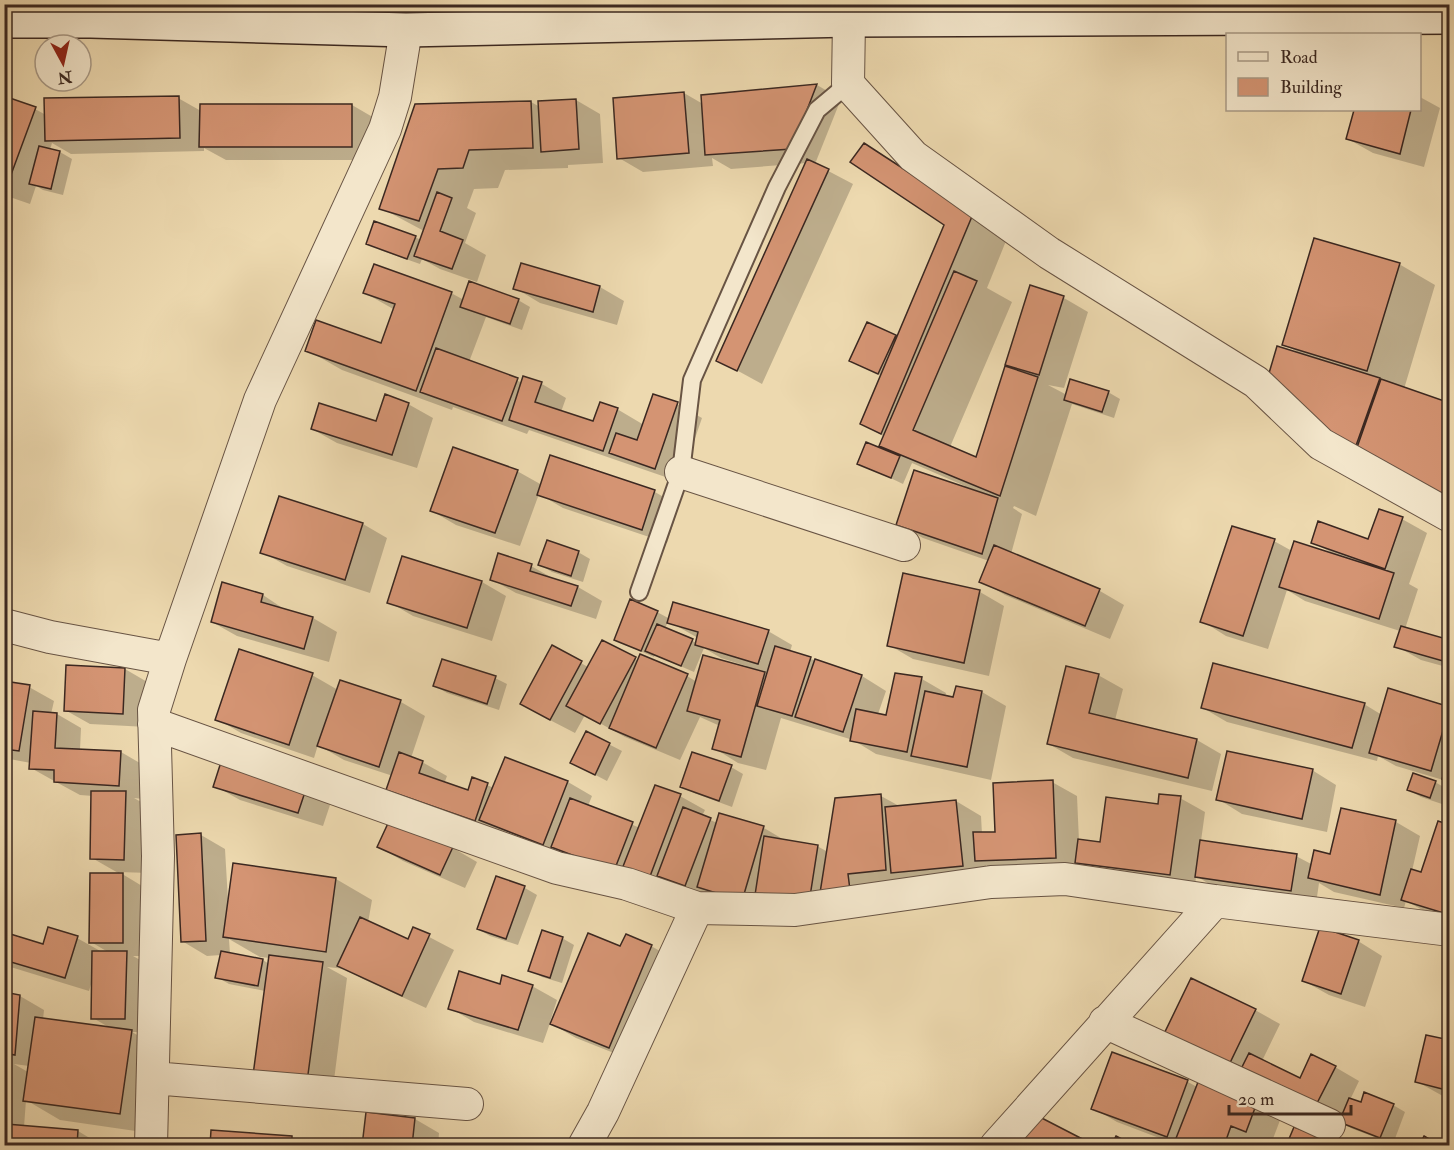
<svg xmlns="http://www.w3.org/2000/svg" width="1454" height="1150" font-family="'IM FELL Double Pica',serif">
	<style>
		.shadow { fill: #0003; fill-rule: evenodd }
		.building { fill: #d49473; stroke: #3b2821; stroke-width: 1.5 }
		.lines { fill: none; stroke-linecap: round; stroke-linejoin: round }
		.lane-casing { stroke: #685444; stroke-width: 20 }
		.street-casing { stroke: #685444; stroke-width: 34 }
		.secondary-casing { stroke: #3b2821; stroke-width: 36 }
		.lane { stroke: #f3e6cb; stroke-width: 16 }
		.street { stroke: #f3e6cb; stroke-width: 32 }
		.secondary { stroke: #f3e6cb; stroke-width: 33 }
	</style>
	<rect width="100%" height="100%" fill="#edd9af"/>
	<filter id="stains"><feTurbulence type="fractalNoise" baseFrequency=".00333" numOctaves="4"/><feColorMatrix values="0 0 0 0 .2 0 0 0 0 .09 0 0 0 0 .02 0 0 0 .5 -.17"/></filter>
	<radialGradient id="worn" r=".72"><stop offset=".6" stop-color="#630" stop-opacity="0"/><stop offset="1" stop-color="#630" stop-opacity=".3"/></radialGradient>
	<path class="shadow" d="M817 85 841 99 815 164 853 184 762 384 718 360 807 163 731 169 712 158 713 166 643 172 619 158 684 93 703 104 702 96Z
		M1420 97 1440 108 1424 167 1373 153 1348 139 1356 110H1420Z
		M4 98 35 109 46 115 178 98 201 111 352 105 376 119V160H226L204 148V151L71 154 52 143 50 150 60 152 72 159 63 195 43 190 36 186 30 204 4 195Z
		M576 100 600 114 603 163 568 165V168L505 170 498 188 474 189 467 208 476 213 465 243 486 255 477 282 440 269 422 259 420 264 380 250 368 243 415 237 421 240 424 231 381 208 416 105 531 102 540 107Z
		M864 145 900 165 1008 236 987 288 1012 302 950 447 977 459 1018 371 1007 364 1031 287 1064 298 1088 312 1064 388 1048 385 1067 395 1108 392 1120 399 1114 418 1072 404 1036 516 1014 506 1013 508 1022 514 1011 554 1100 591 1124 605 1110 639 1005 595 981 581 989 561 923 538 898 524 965 489V486L912 463 903 484 859 463 893 453 881 445 885 437 862 424 882 376 851 360 895 336 898 338 946 224Z
		M4 222 10 258 4 259Z
		M1399 264 1435 285 1404 389 1450 405V504L1355 455 1299 353 1284 344Z
		M522 265 600 287 624 301 617 325 540 303 515 288Z
		M365 293H451L464 300H518L530 307 522 330 486 317 469 362 523 383 524 378 542 384 566 398 561 412 594 423 617 409 644 425 677 404 702 418 680 482 529 430 527 434 453 407 452 410 342 370 307 350 382 345 395 310Z
		M408 404 433 418 417 468 337 443 312 429 377 423Z
		M551 457 655 492 679 506 667 543 563 508 539 494 520 546 456 525 432 511 517 471 542 485Z
		M1402 519 1427 533 1409 584 1418 589 1405 629 1450 642V668L1421 660 1396 646 1400 631 1305 601 1287 590 1268 649 1226 636 1202 621 1274 541 1292 551 1332 553 1312 542 1369 541Z
		M363 524 387 538 370 593 287 566 262 552Z
		M578 552 590 559 583 582 552 572 540 565Z
		M403 558 482 582 506 596 492 641 413 616 389 602Z
		M531 566 556 580 578 587 602 601 596 619 516 593 491 579Z
		M904 575 980 592 1004 606 989 676 913 659 889 645Z
		M223 584 263 595 287 611 313 618 337 632 329 662 237 636 212 622Z
		M657 612 670 619 768 631 792 645 790 652 862 676 886 691 878 714 887 716 896 674 922 679 946 693 945 697 954 699 982 692 1006 706 991 780 876 754 853 740 781 718 766 770 738 763 714 748 720 726 700 717 680 760 625 737 585 715 575 733 546 718 552 647 588 667 602 642 639 661 687 676 697 682 745 668 746 666 721 658 704 648 694 672 655 655 654 657 628 646 616 639ZM668 621 698 638 697 643 665 629Z
		M125 669 149 683 147 727 90 724 65 710Z
		M312 675 338 690 341 682 401 702 425 716 411 758 422 762 447 776 444 784 469 792 473 779 494 788 506 758 568 782 592 796 588 806 640 828 680 796 705 810 702 816 717 823 764 828 786 841 817 846 828 852 881 796 901 807 956 801 981 816 982 834 996 833 1052 782 1077 796 1079 841 1101 843 1159 805 1180 798 1205 812 1201 841 1296 856 1313 865 1331 855 1342 810 1396 822 1420 836 1412 871 1421 874 1450 920 1428 913 1406 901 1404 908 1334 892 1319 883 1316 904 1221 891 1196 876 1195 888 1101 876 1080 864V871L1001 874 986 865 987 880 767 914 568 858 501 831 500 834 412 804 388 790 393 776 344 760 318 745 314 758 241 733 217 719Z
		M1098 675 1123 689 1115 720 1197 740 1221 754 1212 791 1073 758 1049 744Z
		M495 678 507 684 499 710 447 693 435 686Z
		M4 683 29 687 54 701 51 714H57L81 728 80 750 121 752 145 766 143 799 134 798 150 807 149 873 119 872 147 889V956H133L151 966 150 1032H132L167 1052 156 1134 60 1120 26 1100 24 1127 78 1131 103 1146H4V994L20 996 44 1010 43 1020 112 1029 93 1018 92 981 89 991 4 965V933L44 946 77 938 102 952H108L91 942 120 874 92 858 93 796 80 795 56 782 31 768V763L4 758ZM14 1064 29 1066 28 1072Z
		M1364 704 1382 715 1450 708V782L1396 766 1378 756 1377 761 1227 722 1203 708Z
		M587 733 622 751 607 781 584 769Z
		M731 767 743 774 732 807 694 793 682 786Z
		M1312 770 1336 785 1327 832 1242 814 1218 799Z
		M1435 782 1447 789 1442 804 1421 797 1409 790Z
		M215 786 305 791 330 805 323 826 240 800Z
		M390 821 453 848 477 862 465 888 403 861 379 847Z
		M201 835 225 849 228 900H229L234 864 336 879 372 900 368 923 408 941 414 929 454 950 426 1008 363 979 345 969 327 967 347 978 332 1096 279 1088 265 991 229 984 217 977 221 955 207 956 182 941ZM229 939 260 957 270 958 269 964 263 960 230 954Z
		M497 878 525 888 537 895 518 945 490 936 478 929Z
		M562 938 574 945 562 983 542 977 530 970Z
		M1358 941 1382 956 1365 1007 1329 995 1304 981Z
		M651 946 676 960 634 1061 576 1038 550 1023 543 1043 474 1022 450 1008 501 986H532L557 1000 550 1022 552 1023 621 948Z
		M1192 980 1255 1010 1280 1024 1262 1061 1301 1080 1335 1067 1359 1081 1350 1100 1361 1104 1393 1105 1405 1112 1393 1144 1353 1129 1189 1052Z
		M1450 1042V1098L1441 1095 1416 1081Z
		M1113 1054 1188 1082 1197 1087 1282 1115 1271 1144 1256 1139 1253 1146H1174L1175 1144 1117 1122 1093 1108Z
		M415 1119 439 1133 438 1146H363Z
		M292 1138 305 1146H211Z
		M1320 1139 1332 1146H1288Z"/>
	<path class="building" d="M817 84 792 149 705 155 701 95Z
		M684 92 689 153 617 159 613 98Z
		M4 96 36 107 5 191H4Z
		M179 96 180 138 45 141 44 98Z
		M576 99 579 149 541 152 538 101Z
		M531 101 533 148 469 150 463 168 438 169 419 221 379 209 415 104Z
		M200 104H352V147H199Z
		M1354 110H1411L1400 154 1346 139Z
		M864 143 973 214 881 434 860 424 944 225 850 162Z
		M39 146 60 151 51 189 29 184Z
		M807 159 829 169 737 371 716 361Z
		M437 192 452 198 440 231 463 240 452 269 414 256Z
		M374 221 416 236 407 259 366 244Z
		M1314 238 1400 263 1367 371 1282 345Z
		M521 263 600 286 593 312 513 289Z
		M374 264 452 292 416 391 305 351 316 320 381 343 395 304 363 293Z
		M954 271 977 281 913 430 976 457 1005 366 1038 377 1000 496 879 446Z
		M469 281 519 299 510 324 460 307Z
		M1030 285 1064 296 1039 375 1005 365Z
		M867 322 896 335 878 374 849 361Z
		M1277 346 1380 378 1353 454 1267 380Z
		M436 348 518 378 502 421 420 392Z
		M523 376 542 382 535 402 593 421 600 402 618 408 603 451 509 420Z
		M1070 379 1109 391 1102 412 1064 400Z
		M1381 379 1450 403V475L1441 498 1354 456Z
		M385 394 409 403 392 455 311 429 319 403 376 421Z
		M653 394 678 402 655 469 609 453 616 433 637 440Z
		M866 442 900 456 891 478 857 464Z
		M453 447 518 470 495 533 430 511Z
		M550 455 655 490 642 530 537 495Z
		M914 470 998 498 982 554 896 525Z
		M279 496 363 523 345 580 260 553Z
		M1379 509 1403 517 1385 569 1311 543 1318 521 1368 539Z
		M1232 526 1275 539 1243 636 1200 622Z
		M547 540 579 551 571 576 538 565Z
		M1294 541 1394 573 1379 619 1279 587Z
		M994 545 1100 589 1085 626 979 582Z
		M498 553 532 564 530 571 578 586 571 606 490 580Z
		M402 556 482 581 467 628 387 603Z
		M903 573 980 590 964 663 887 646Z
		M222 582 263 594 261 602 313 617 304 649 211 622Z
		M630 599 658 611 641 651 614 640Z
		M673 602 769 630 758 664 695 645 698 632 667 623Z
		M657 624 693 639 681 666 645 651Z
		M1401 626 1450 640V663L1394 647Z
		M602 640 636 657 600 724 566 706Z
		M552 645 582 661 550 720 520 704Z
		M775 646 811 657 792 716 757 706Z
		M239 649 313 673 289 745 215 720Z
		M640 654 688 674 656 748 609 728Z
		M703 655 765 672 741 757 712 749 720 720 687 711Z
		M442 659 496 676 487 704 433 686Z
		M815 659 862 675 843 732 795 717Z
		M1213 663 1365 703 1352 748 1201 708Z
		M66 665 125 668 123 714 64 711Z
		M1066 666 1099 674 1089 713 1197 739 1188 778 1047 744Z
		M895 673 922 677 907 752 850 741 856 709 886 715Z
		M340 680 401 700 379 767 317 746Z
		M4 681 30 685 19 751 4 749Z
		M956 686 982 691 967 767 911 756 925 691 953 697Z
		M1388 688 1450 707 1431 771 1369 753Z
		M33 711 57 713 55 748 121 751 119 786 54 782V770L29 769Z
		M586 731 610 743 595 775 570 763Z
		M1227 751 1313 769 1302 819 1216 800Z
		M399 752 423 761 419 773 468 790 472 777 488 783 475 821 386 790Z
		M692 752 732 765 719 801 680 787Z
		M1450 752V780L1442 779Z
		M505 757 568 781 543 845 479 820Z
		M221 762 306 789 298 813 213 787Z
		M1413 773 1436 781 1430 798 1407 790Z
		M1053 780 1056 858 975 861 973 832H995L993 783Z
		M655 785 681 794 649 879 622 869Z
		M91 791H126L124 860 90 859Z
		M881 794 886 870 848 874 850 890 820 893 835 798Z
		M1159 794 1181 796 1170 875 1075 863 1078 839 1100 842 1106 797 1158 804Z
		M570 798 633 822 614 871 551 847Z
		M956 800 963 866 891 873 885 807Z
		M683 807 711 818 685 886 657 876Z
		M1341 808 1396 820 1380 895 1308 878 1314 850 1330 854Z
		M719 813 764 826 742 901 697 887Z
		M390 819 453 847 440 875 377 847Z
		M1438 821 1450 825V915L1401 900 1411 869 1421 872Z
		M201 833 206 941 181 942 176 835Z
		M764 836 818 845 809 903 755 895Z
		M1200 840 1297 854 1291 891 1195 877Z
		M233 863 336 878 326 952 223 937Z
		M90 873H123V943H89Z
		M496 876 525 886 506 939 477 929Z
		M360 917 408 939 413 927 430 934 402 996 337 966Z
		M48 927 78 936 65 978 4 960V932L43 944Z
		M1320 927 1359 940 1341 994 1302 981Z
		M542 930 563 937 550 978 528 971Z
		M588 933 620 946 626 934 652 945 609 1048 550 1024Z
		M92 951H127L125 1019H91Z
		M221 951 263 959 258 986 215 978Z
		M269 955 323 962 307 1082 253 1075Z
		M459 971 500 984 502 975 533 985 518 1030 448 1009Z
		M1191 978 1256 1009 1227 1069 1162 1038Z
		M4 992 20 995 15 1055 4 1053Z
		M35 1017 132 1030 120 1114 23 1101Z
		M1426 1035 1450 1040V1091L1415 1082Z
		M1112 1052 1188 1080 1167 1137 1091 1109Z
		M1249 1053 1300 1078 1311 1054 1336 1066 1314 1109 1239 1073Z
		M1200 1077 1258 1100 1246 1132 1231 1126 1224 1146H1173Z
		M1364 1092 1394 1104 1380 1138 1339 1122 1349 1098 1361 1102Z
		M366 1112 415 1118 412 1146H362Z
		M1032 1113 1096 1146H1015Z
		M6 1124 78 1130 77 1146H4Z
		M1294 1127 1321 1137 1318 1146H1286Z
		M211 1130 292 1136V1146H210Z
		M1116 1136 1135 1146H1111Z
		M1424 1136 1441 1146H1419Z"/>
	<g class="lines">
		<defs>
			<path id="lane" d="M639 592 681 472 692 380 777 187 817 110 848 84"/>
			<path id="street" d="M849 20 848 84 913 156 1049 253 1256 382 1321 444 1450 516
				M681 472 904 545
				M4 625 50 637 170 659
				M154 724 557 868 627 884 697 908 795 910 991 882 1065 879 1215 901 1450 930
				M1105 1022 1329 1125
				M153 1078 467 1104
				M151 1146 158 856 154 710 170 659 260 400 385 129 395 97 406 30
				M584 1146 603 1112 697 908
				M996 1146 1215 901"/>
			<path id="secondary" d="M4 21H91L406 30 849 20 1450 17"/>
		</defs>
		<use href="#lane" class="lane-casing"/>
		<use href="#street" class="street-casing"/>
		<use href="#secondary" class="secondary-casing"/>
		<use href="#lane" class="lane"/>
		<use href="#street" class="street"/>
		<use href="#secondary" class="secondary"/>
	</g>
	<rect width="1454" height="1150" fill="none" stroke="#edd9af" stroke-width="24"/>
	<rect x="6" y="6" width="1442" height="1138" fill="none" stroke="#3b2821" stroke-width="3"/>
	<rect x="12" y="12" width="1430" height="1126" fill="none" stroke="#3b2821" stroke-width="1.5"/>
	<rect x="1226" y="33" width="195" height="78" fill="#f3e6cb" stroke="#a99a87" stroke-width="1.5"/>
	<rect x="1238" y="52" width="30" height="9" fill="#f3e6cb" stroke="#a99a87" stroke-width="1.5"/>
	<text x="1280" y="63" font-size="18" fill="#3b2821">Road</text>
	<rect x="1238" y="78" width="30" height="18" fill="#d49473" stroke="#a99a87" stroke-width="1.5"/>
	<text x="1280" y="93" font-size="18" fill="#3b2821">Building</text>
	<g transform="translate(63 63) rotate(172)"><circle r="28" fill="#f3e6cb" stroke="#a99a87" stroke-width="1.5"/>
	<path d="M0-4.5L10 22L0 15L-10 22Z" fill="#8f2418"/>
	<text y="-9" font-size="16" font-weight="bold" text-anchor="middle" fill="#3b2821">N</text>
	</g>
	<path d="M1229 1105v9h122v-9" fill="none" stroke="#3b2821" stroke-width="3"/>
	<text x="1238" y="1105" font-size="18" fill="#3b2821" stroke="#f3e6cb" stroke-width="4.5" paint-order="stroke">20 m</text>
	<rect width="100%" height="100%" filter="url(#stains)"/>
	<rect width="100%" height="100%" fill="url(#worn)"/>
</svg>
